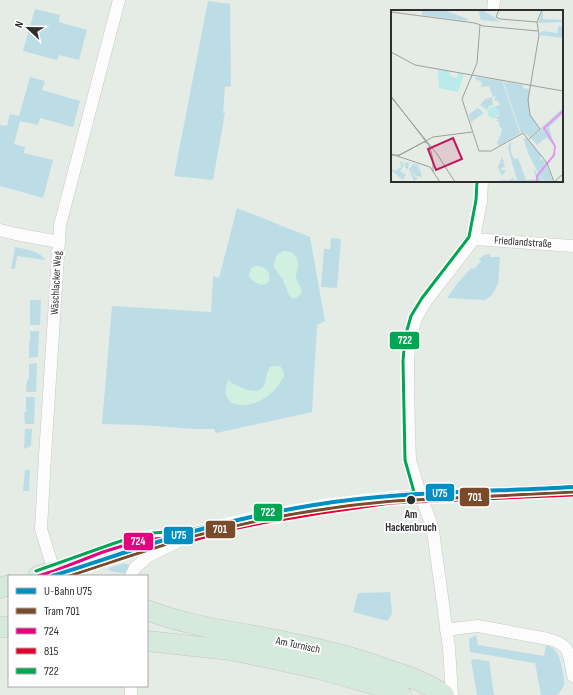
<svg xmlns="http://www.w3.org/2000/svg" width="573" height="695" font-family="'Sofia Sans Condensed',sans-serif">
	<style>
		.green { fill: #bcdde6 }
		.sand { fill: #d2f0e0 }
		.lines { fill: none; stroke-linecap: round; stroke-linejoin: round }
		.street-casing { stroke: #c9c9c8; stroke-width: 13 }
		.primary-casing { stroke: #c4c6c4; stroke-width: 21 }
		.street { stroke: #fbfcfb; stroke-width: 12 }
		.primary { stroke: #d5e9dc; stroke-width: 20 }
		.tram { stroke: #e1dfdf; stroke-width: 1 }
		.bus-1-casing { stroke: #fff; stroke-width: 6 }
		.bus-2-casing { stroke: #fff; stroke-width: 6 }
		.bus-3-casing { stroke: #fff; stroke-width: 6 }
		.bus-1 { stroke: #e5007d; stroke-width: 3 }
		.bus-2 { stroke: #e4002b; stroke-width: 3 }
		.bus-3 { stroke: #00a651; stroke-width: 3 }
		.tram-1-casing { stroke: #fff; stroke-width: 6 }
		.tram-1 { stroke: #7a4b2a; stroke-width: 3 }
		.metro-1-casing { stroke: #fff; stroke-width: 7 }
		.metro-1 { stroke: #008fc2; stroke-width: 4 }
		.stop-dot { fill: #2e2e2e; stroke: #fff; stroke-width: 1.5 }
		.labels { text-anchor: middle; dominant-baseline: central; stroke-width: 4; stroke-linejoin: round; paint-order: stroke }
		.street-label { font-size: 11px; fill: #2e2e2e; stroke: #fff }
		.stop-label { font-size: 11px; font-weight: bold; fill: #2e2e2e; stroke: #fff }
		.inset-river { fill: none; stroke: #e597ef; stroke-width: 2 }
		.inset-road { fill: none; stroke: #9ba09c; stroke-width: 1 }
		.view { fill: #c2185b; fill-opacity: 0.15; stroke: #c2185b; stroke-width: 2 }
		.inset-edge { fill: none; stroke: #2e2e2e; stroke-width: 2 }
		.line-badge { stroke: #fff; stroke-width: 1.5 }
		.badge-label { font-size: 11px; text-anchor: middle; font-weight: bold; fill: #fff }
	</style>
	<rect width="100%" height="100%" fill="#e4ece5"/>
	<path class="green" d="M208 1 230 4 231 86 225 87 223 113H225L213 180 174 176Z
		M35 9 60 15 59 22 87 30 79 60 59 55 57 60 23 51Z
		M30 77 45 81 42 90 80 101 73 127 40 118 38 125 20 121 14 144 25 147 24 153 53 160 43 198 0 186V125L7 126 10 114 19 116Z
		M237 208 310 237 325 321 317 325 312 412 216 433 214 429H196L141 425 102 424 112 306 211 312 213 276 219 278Z
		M331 238 341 239 337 288 321 287 324 249H330Z
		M15 247C24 249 41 251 45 260L17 256 15 269H11Z
		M490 254V257H500L498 284 495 290 491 296 485 300 447 298 457 284 471 268 474 269 481 261 479 259 484 255Z
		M30 300H41L40 325H30Z
		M30 331H39L38 357 29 358V342H30Z
		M37 363 36 392H26L27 380 29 379V364Z
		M26 397H35L34 424H25L24 412H26Z
		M25 429H32L31 446 24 449Z
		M25 470H30L29 491H23Z
		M125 563 127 564 129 566 126 574 110 571 108 569V568Z
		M390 592 392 612 391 616 387 621 353 612 358 593Z
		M476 635 478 645 544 656 546 645C558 648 560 658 562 669 563 674 565 680 564 685 562 689 560 692 557 695H541L535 663 470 652 469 639Z
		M474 659 489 661 494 695H477L471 660Z"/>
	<path class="sand" d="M285 251 293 253 297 258 298 265 296 275V278L302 291 300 295 296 298H292L289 295 283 280 274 267C274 259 277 252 285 251Z
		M255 266C278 264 272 300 249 277V275L250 273 251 268Z
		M275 366H280L283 370 284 376C278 388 269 397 257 402 238 410 219 403 228 380 236 386 258 398 264 385 267 378 266 374 270 367Z"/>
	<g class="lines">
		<defs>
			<path id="street" d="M119 0 60 225 45 456 41 529 54 571 103 552 142 540 190 536
				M493 11 494 0
				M0 230 16 234 59 242
				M474 239 573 246
				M131 576 135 568 148 556 190 536 227 525 261 518 320 508 380 499 573 490
				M446 630 460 628 478 626 548 639C571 644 569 655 573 676
				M131 686V695
				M452 695 449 648 433 531 431 523 421 497 410 460 409 433 408 381V361L410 338 416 318 426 301 474 239 481 201 482 181"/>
			<path id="primary" d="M38 576C55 570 59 570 76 576
				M0 588 9 585
				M147 610C180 623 215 629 250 635 297 644 344 653 389 670 409 677 427 682 444 695
				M0 627H9
				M147 641 230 650 269 658 319 669 380 686 401 695"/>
		</defs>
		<use href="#street" class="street-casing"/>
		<use href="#primary" class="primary-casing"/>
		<use href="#street" class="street"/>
		<use href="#primary" class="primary"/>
		<path class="tram" d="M106 559C124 554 143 553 161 548"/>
		<defs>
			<path id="bus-1" d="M38 576 54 571 103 552 142 540 190 536 227 525 261 518 320 508 391 498 573 490"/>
			<path id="bus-2" d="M55 576 105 557 143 545 191 541 228 530 262 523 321 513 391 503 573 495"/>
			<path id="bus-3" d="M36 571 112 544 139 535 152 533 185 531 252 515 324 502 372 496 414 492 405 460 403 361 405 337 411 316 422 298 469 237 476 200 477 181"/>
		</defs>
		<use href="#bus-1" class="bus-1-casing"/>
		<use href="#bus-2" class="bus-2-casing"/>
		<use href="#bus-3" class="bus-3-casing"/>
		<use href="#bus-1" class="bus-1"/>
		<use href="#bus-2" class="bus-2"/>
		<use href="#bus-3" class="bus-3"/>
		<defs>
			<path id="tram-1" d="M69 576C109 563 149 549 190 537 257 519 323 507 393 501L573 492"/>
		</defs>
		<use href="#tram-1" class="tram-1-casing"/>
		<use href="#tram-1" class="tram-1"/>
		<defs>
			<path id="metro-1" d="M52 576C97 562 142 546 187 533 229 521 271 512 314 505 400 491 487 492 573 487"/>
		</defs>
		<use href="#metro-1" class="metro-1-casing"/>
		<use href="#metro-1" class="metro-1"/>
	</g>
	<circle class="stop-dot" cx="411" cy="500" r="5"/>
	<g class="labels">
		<g class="street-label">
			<text transform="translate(523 242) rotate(4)">Friedlandstraße</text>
			<text transform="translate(56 283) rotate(-87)">Wäschlacker Weg</text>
			<text transform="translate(298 645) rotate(12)">Am Turnisch</text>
		</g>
		<g class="stop-label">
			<text x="411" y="514">Am<tspan x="411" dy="13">Hackenbruch</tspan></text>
		</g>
	</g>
	<g transform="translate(391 10)">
		<rect width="172" height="172" fill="#e4ece5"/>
		<path d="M31 0H53L77 9 76 11 31 5ZM87 0H92L110 12 132 14 90 10ZM152 0V9L172 10V12L147 13ZM167 16H172V28L148 25 151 21 167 23ZM85 67 111 71 129 123 108 136 106 133 109 127 106 126H109L111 120 109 116 106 117 109 115 107 111H104L107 110 106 108H102L108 106 104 96 109 95 107 91 103 90 105 86 102 87 98 76 90 77 91 72 84 69ZM112 71 115 73 117 83 115 72 132 75V78L138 79V103L148 119 139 127 132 122 130 123ZM101 87 102 95 98 96 96 100 89 95 94 89ZM87 98 93 103 80 112 78 104ZM172 98V104L158 117 163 136 149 119ZM149 120 156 127 146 135 140 128ZM131 124 133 129 136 128 150 146 149 150 151 149 155 153 162 172H154L148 165 137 143ZM120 130V142L123 149 127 148 135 170 145 169 143 159 153 172H109L110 169 112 171 113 168 114 171 122 169V165L123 170H126L117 138ZM111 147 113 152 109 154 113 153 114 157 110 158 111 160H115L111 166 107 157ZM9 151 12 152 11 157 13 153H15L9 161 15 165 12 169 14 172 0 160V158L4 161 10 157ZM15 152 28 155 31 167 25 166 20 160 23 166 27 168 23 171 18 159 22 155 26 156 30 165 27 156 18 153 17 159 14 158Z" fill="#bcdde6"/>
		<path d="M47 60 58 61 59 66 66 68 67 63 73 64 67 82 48 78ZM96.5 102a5.5 5.5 0 1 1 11 0a5.5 5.5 0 1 1-11 0Z" fill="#baeaea"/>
		<path class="inset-river" d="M164 136 153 118 172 101M146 172V166L163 145 164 136"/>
		<path class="inset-road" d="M108 0 105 7 109 9 146 12M0 2 84 13 92 16 147 21M89 15 86 53 71 89 88 141H100L132 123 156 153 163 172M0 42 24 55 172 81M0 86 39 137 42 150V162M0 87 46 144 64 172M138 129 149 119 139 105 137 90 148 25 146 12 151 0M0 144 39 157 49 172M0 145H8L33 132 37 133M7 146 42 127 81 122M163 172 172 164"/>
		<path class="view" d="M62 128 71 149 45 160 37 139Z"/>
		<rect width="172" height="172" class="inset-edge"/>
	</g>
	<g class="line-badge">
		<rect x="389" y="331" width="31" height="19" rx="4" fill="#00a651"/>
		<rect x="425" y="483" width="30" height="19" rx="4" fill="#008fc2"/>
		<rect x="459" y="487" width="31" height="20" rx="4" fill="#7a4b2a"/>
		<rect x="253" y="503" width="30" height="19" rx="4" fill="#00a651"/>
		<rect x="205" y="520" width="31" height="19" rx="4" fill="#7a4b2a"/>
		<rect x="163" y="526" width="31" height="19" rx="4" fill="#008fc2"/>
		<rect x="123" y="532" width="31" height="19" rx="4" fill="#e5007d"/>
	</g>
	<g class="badge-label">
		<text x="405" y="344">722</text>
		<text x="440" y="497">U75</text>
		<text x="475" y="501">701</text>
		<text x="268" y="516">722</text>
		<text x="220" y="533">701</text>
		<text x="179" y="539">U75</text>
		<text x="138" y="545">724</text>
	</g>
	<rect x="8" y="575" width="140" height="112" fill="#ffffff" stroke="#ababab"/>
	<rect x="16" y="588" width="20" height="6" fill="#008fc2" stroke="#ababab"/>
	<text x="44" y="595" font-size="12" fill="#2e2e2e">U-Bahn U75</text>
	<rect x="16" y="608" width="20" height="6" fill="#7a4b2a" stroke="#ababab"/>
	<text x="44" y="615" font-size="12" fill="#2e2e2e">Tram 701</text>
	<rect x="16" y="628" width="20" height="6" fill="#e5007d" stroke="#ababab"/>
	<text x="44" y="635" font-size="12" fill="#2e2e2e">724</text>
	<rect x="16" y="648" width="20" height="6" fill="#e4002b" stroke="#ababab"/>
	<text x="44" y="655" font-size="12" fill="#2e2e2e">815</text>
	<rect x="16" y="668" width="20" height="6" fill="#00a651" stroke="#ababab"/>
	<text x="44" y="675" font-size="12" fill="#2e2e2e">722</text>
	<g transform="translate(28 28) rotate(292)" stroke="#ffffff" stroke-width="3" paint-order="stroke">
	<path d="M0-3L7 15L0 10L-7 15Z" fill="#2e2e2e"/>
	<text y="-6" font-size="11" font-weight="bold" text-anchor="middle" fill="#2e2e2e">N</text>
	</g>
</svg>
